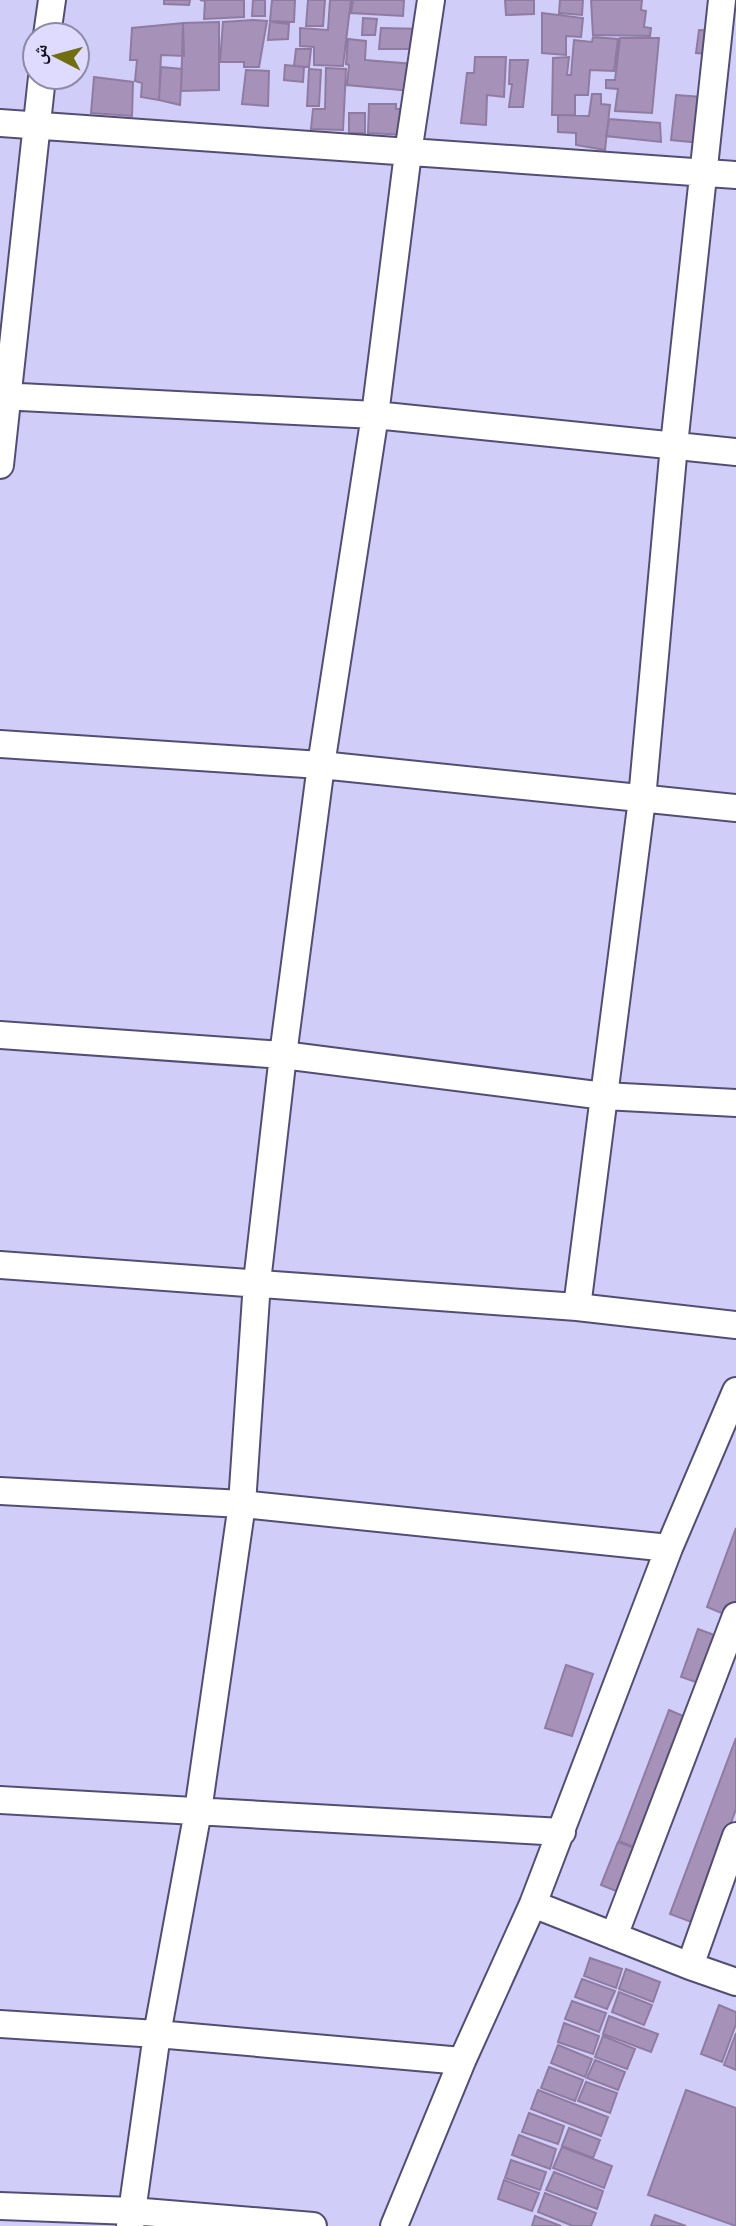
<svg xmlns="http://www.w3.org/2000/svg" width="736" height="2226" font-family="'Zilla Slab','Noto Naskh Arabic',serif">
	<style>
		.building { fill: #a692b8; stroke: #8f7ba1; stroke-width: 2 }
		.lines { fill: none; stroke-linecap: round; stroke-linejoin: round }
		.minor-casing { stroke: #524e73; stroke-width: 30 }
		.minor { stroke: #fff; stroke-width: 26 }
	</style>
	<rect width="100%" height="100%" fill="#d0cdf9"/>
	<path class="building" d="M164 0H190L189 5 164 4Z
		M244 0V17L204 19 205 1 200 0Z
		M253 0H265V16H252Z
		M272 0H295L294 22 270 21Z
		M308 0H325L323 26H306Z
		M330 0H351L343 66 314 65V47L300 46V28L328 30Z
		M353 0H404L403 16 351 13Z
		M505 0H534V14L506 15Z
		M560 0H583L582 15 559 13Z
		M591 0H642L641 10 646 11 644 27 651 28 650 36 593 35Z
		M542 13 583 18 581 37 566 36V55L542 53Z
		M363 18 377 19 375 35H362Z
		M253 20 267 21 259 67H244V62H220L223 22Z
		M219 22V90L181 91 183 23Z
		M270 22 289 24 288 39 268 40Z
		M183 23 184 56 161 55 159 100 141 97 142 83 135 81 137 60H130L132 28Z
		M381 28 424 29 421 49H379Z
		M699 30 724 31 721 55 696 53Z
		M593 37 618 39 614 71 590 70 588 95H575V115H552L553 58 569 57 567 75H571L574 40 592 42Z
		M620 38H659L652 113 615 111 618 89 606 88V80H615Z
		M348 39 366 41 365 60 414 64 411 91 347 85 349 65 346 64Z
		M296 49H311L309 67 294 66Z
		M475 57H506L504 97 487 95 486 125 461 123 467 73H474Z
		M510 60H528L523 107H509L512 84H509Z
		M285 65 304 67 303 82 284 80Z
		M161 67 182 69 180 105 159 100Z
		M326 68 346 69 343 130 311 129 313 109H325Z
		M309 69 321 70 319 106H307Z
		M246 70 269 71 268 106 242 104Z
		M94 77 133 82 132 116 91 113Z
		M592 94H601V104L610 105 605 150 576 145V133L558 132V115L589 116Z
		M676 95 715 98 710 144 671 140Z
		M369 104H396V109H411L407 135 368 133Z
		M349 113H365V133H349Z
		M609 119 660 123 661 142 606 136Z
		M736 1528V1619L707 1607Z
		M698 1629 736 1643V1652L722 1691 681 1677Z
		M566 1665 593 1674 572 1736 545 1728Z
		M669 1710 688 1718 639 1849 619 1841Z
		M736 1738V1809L694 1923 670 1914Z
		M618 1842 637 1849 621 1893 601 1885Z
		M590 1958 622 1969 616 1988 584 1976Z
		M626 1969 660 1982 653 2002 619 1989Z
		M582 1979 615 1991 607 2009 575 1997Z
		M619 1992 652 2005 644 2025 612 2012Z
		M572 2001 606 2013 599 2032 565 2019Z
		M719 2005 736 2012V2024L722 2062 701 2054Z
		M609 2016 658 2034 651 2052 603 2034Z
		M564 2023 599 2036 593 2054 558 2042Z
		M736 2033V2070L724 2065Z
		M603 2036 635 2049 627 2069 595 2057Z
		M558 2045 592 2059 585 2077 551 2063Z
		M595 2060 625 2072 618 2090 587 2078Z
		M549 2067 583 2080 575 2101 541 2088Z
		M586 2082 617 2093 610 2113 578 2101Z
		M538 2090 608 2117 601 2136 531 2109Z
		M686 2090 736 2108V2226L648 2195Z
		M529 2113 564 2126 558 2144 522 2132Z
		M569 2128 600 2140 593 2158 562 2146Z
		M519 2135 556 2149 550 2169 512 2155Z
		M562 2147 612 2166 604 2188 553 2168Z
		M511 2160 546 2172 540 2190 505 2178Z
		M554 2172 603 2191 597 2209 546 2190Z
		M504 2180 539 2193 532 2211 498 2199Z
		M545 2193 596 2213 591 2226H573L538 2212Z
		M655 2215 686 2226H651Z
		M535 2216 561 2226H532Z"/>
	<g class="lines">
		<defs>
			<path id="minor" d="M47 35 52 0
				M0 123 736 175
				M0 396 375 415 736 452
				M0 465 42 77
				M0 744 321 765 736 808
				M0 1035 283 1055 604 1096 736 1103
				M0 1265 577 1307 736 1325
				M577 1307 642 799 674 445 722 0
				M0 1491 242 1504 669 1548
				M0 1800 562 1832
				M533 1904 690 1966 736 1982
				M614 1936 736 1616
				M690 1966 736 1836
				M0 2024 157 2034 462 2061
				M0 2206 132 2211 313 2226
				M130 2226 157 2034 198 1811 242 1504 257 1282 283 1055 321 765 375 415 408 153 431 0
				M394 2226 462 2061 533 1904 669 1548 736 1391"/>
		</defs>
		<use href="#minor" class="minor-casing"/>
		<use href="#minor" class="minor"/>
	</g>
	<g transform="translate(56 56) rotate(276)"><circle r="33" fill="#dedbff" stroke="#8c8aa5" stroke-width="2"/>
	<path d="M0-5L12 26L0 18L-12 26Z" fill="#706e0f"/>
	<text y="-10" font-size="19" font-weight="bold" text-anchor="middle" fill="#12101f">ش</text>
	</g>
</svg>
